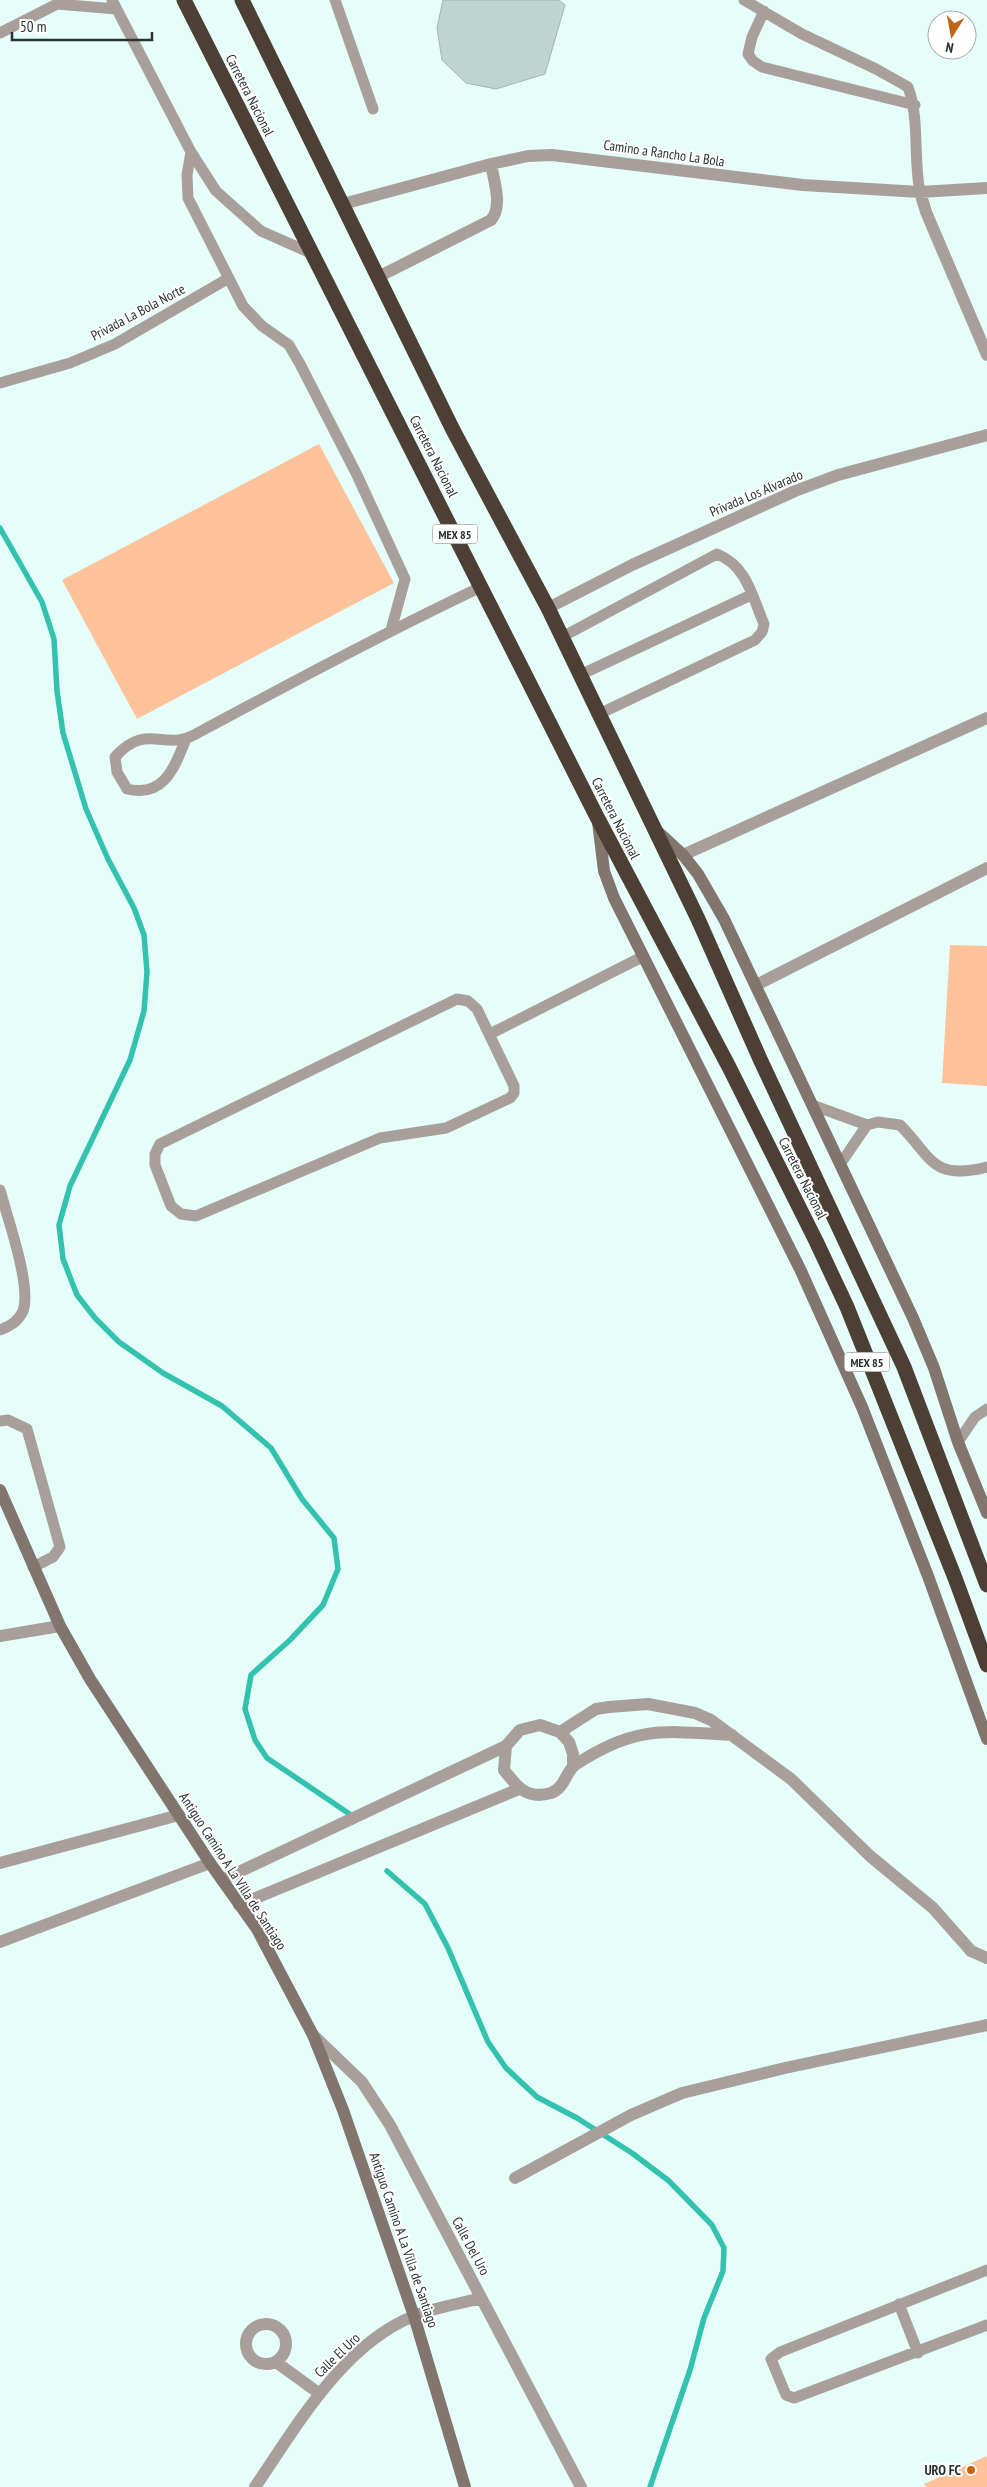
<svg xmlns="http://www.w3.org/2000/svg" width="987" height="2487" font-family="'PT Sans Narrow',sans-serif">
	<style>
		.green { fill: #fec29a }
		.lines { fill: none; stroke-linecap: round; stroke-linejoin: round }
		.stream { stroke: #32c2ae; stroke-width: 5.5 }
		.building { fill: #bcd5d0; stroke: #9fb7b2 }
		.lane { stroke: #a89f9a; stroke-width: 11 }
		.street { stroke: #a89f9a; stroke-width: 12 }
		.secondary { stroke: #81756e; stroke-width: 12 }
		.highway { stroke: #4e3f35; stroke-width: 15 }
		.poi-dot { fill: #bf640f; stroke: #fff; stroke-width: 2 }
		.labels { text-anchor: middle; dominant-baseline: central; stroke-width: 4; stroke-linejoin: round; paint-order: stroke }
		.shield { fill: #fff; stroke: #68706e; stroke-width: 1 }
		.shield-label { font-size: 12px; font-weight: bold; fill: #283230 }
		.street-label { font-size: 14px; fill: #283230; stroke: #fff }
		.poi-label { font-size: 14px; font-weight: bold; fill: #283230; stroke: #fff; text-anchor: end }
	</style>
	<rect width="100%" height="100%" fill="#e5fef9"/>
	<path class="green" d="M319 444 394 583 137 719 62 580Z
		M950 945 987 946V1086L942 1083Z
		M987 2456V2487H926L924 2484Z"/>
	<g class="lines">
		<path class="stream" d="M0 528 42 602 54 639 57 691 63 733 86 809 108 859 134 908 144 935 147 972 144 1011 130 1060 70 1186 59 1225 63 1259 77 1295 95 1318 119 1342 163 1373 222 1406 271 1448 302 1499 334 1538 338 1569 323 1605 290 1640 251 1675 245 1709 255 1740 267 1758 351 1815
			M387 1871 425 1904 448 1948 488 2042 506 2068 537 2097 577 2118 632 2153 669 2181 712 2225 724 2248 723 2271 704 2318 690 2370 650 2487"/>
	</g>
	<path class="building" d="M443 0H559L565 5 545 74 496 89 466 83 442 60 437 28Z"/>
	<g class="lines">
		<path class="lane" d="M112 0 191 152 216 191 261 231 313 254
			M335 0 373 109
			M744 0 802 34 876 69 908 87C920 120 913 157 920 192
			M764 11 752 37 748 54 753 61 762 67 915 105
			M0 33 57 4 116 9
			M191 152 187 175 188 198 243 306 262 326 289 345 300 364 357 475 405 579 391 630
			M0 383 70 363 115 344 229 278
			M562 637 717 554C747 566 752 596 764 624L762 632 755 640 599 714
			M580 675 751 595
			M186 739C174 768 164 798 127 789L117 772 115 757C146 722 164 751 194 735 289 684 384 633 481 587
			M457 999 468 1001 477 1009 514 1086V1093L510 1098 446 1128 380 1138 196 1216 181 1214 171 1206 155 1165V1154L160 1144Z
			M490 1034 642 957
			M812 1105 867 1125 841 1163
			M867 1125 878 1122 900 1125C932 1157 931 1181 987 1167
			M0 1190C7 1217 32 1286 23 1311 18 1322 10 1326 0 1330
			M0 1421 8 1420 27 1429 60 1547 53 1557 33 1567
			M958 1442 975 1417 987 1409
			M987 2270 780 2352 771 2359 786 2395 794 2398 987 2325
			M899 2304 918 2353"/>
		<path class="street" d="M920 192 926 212 987 355
			M343 204 491 164 528 156 552 155 803 185 920 192 987 188
			M378 277 491 220C503 206 494 182 491 164
			M548 608 632 565 795 491 838 475 987 435
			M683 855 987 718
			M756 985 987 868
			M0 1636 60 1626
			M560 1732 596 1709 609 1707 648 1704 695 1713 711 1720 791 1779 870 1856 933 1908 971 1951 987 1958
			M573 1766V1754L569 1742 560 1732 540 1725 520 1730 506 1746 504 1770C517 1787 527 1800 551 1793 565 1788 566 1771 575 1765 635 1725 665 1731 732 1735
			M0 1863 179 1815
			M222 1880 506 1746
			M239 1905 519 1789
			M0 1942 210 1863
			M313 2035 362 2082 390 2125 581 2487
			M515 2178 631 2115 682 2093 785 2068 987 2025
			M246 2344a20 20 0 1 1 40 0a20 20 0 1 1-40 0Z
			M276 2362 320 2394
			M255 2487C296 2427 343 2344 414 2316 435 2307 460 2304 481 2298"/>
		<path class="secondary" d="M598 822 604 871 614 898 801 1271 862 1407 928 1576 987 1739
			M657 831 683 855 698 874 724 919 913 1318 934 1368 958 1442 987 1513
			M0 1490 60 1626 90 1679 210 1863 257 1929 313 2035 343 2110 414 2316 465 2487"/>
		<path class="highway" d="M184 0 597 817 729 1067 816 1241 847 1307 955 1578 987 1665
			M242 0 453 430 548 608 698 919 760 1059 904 1367 987 1585"/>
	</g>
	<circle class="poi-dot" cx="971" cy="2470" r="5"/>
	<g class="labels">
		<g class="shield">
			<rect x="432.5" y="524.5" width="45" height="19" rx="4"/>
			<rect x="844.5" y="1352.5" width="45" height="19" rx="4"/>
		</g>
		<g class="shield-label">
			<text x="455" y="534">MEX 85</text>
			<text x="867" y="1362">MEX 85</text>
		</g>
		<g class="street-label">
			<text transform="translate(250 95) rotate(63)">Carretera Nacional</text>
			<text transform="translate(664 153) rotate(8)">Camino a Rancho La Bola</text>
			<text transform="translate(138 312) rotate(-28)">Privada La Bola Norte</text>
			<text transform="translate(434 456) rotate(63)">Carretera Nacional</text>
			<text transform="translate(756 493) rotate(-23)">Privada Los Alvarado</text>
			<text transform="translate(616 818) rotate(63)">Carretera Nacional</text>
			<text transform="translate(803 1178) rotate(63)">Carretera Nacional</text>
			<text transform="translate(233 1871) rotate(57)">Antiguo Camino A La Villa de Santiago</text>
			<text transform="translate(404 2240) rotate(71)">Antiguo Camino A La Villa de Santiago</text>
			<text transform="translate(471 2246) rotate(62)">Calle Del Uro</text>
			<text transform="translate(337 2355) rotate(-44)">Calle El Uro</text>
		</g>
		<g class="poi-label">
			<text x="961" y="2470">URO FC</text>
		</g>
	</g>
	<g transform="translate(952 35) rotate(191)"><circle r="24" fill="#ffffff" stroke="#a9adac"/>
	<path d="M0-4L9 19L0 12L-9 19Z" fill="#bf640f"/>
	<text y="-8" font-size="14" font-weight="bold" text-anchor="middle" fill="#283230">N</text>
	</g>
	<path d="M12 32v8h140v-8" fill="none" stroke="#283230" stroke-width="2.5"/>
	<text x="20" y="32" font-size="15" fill="#283230" stroke="#ffffff" stroke-width="4" paint-order="stroke">50 m</text>
</svg>
